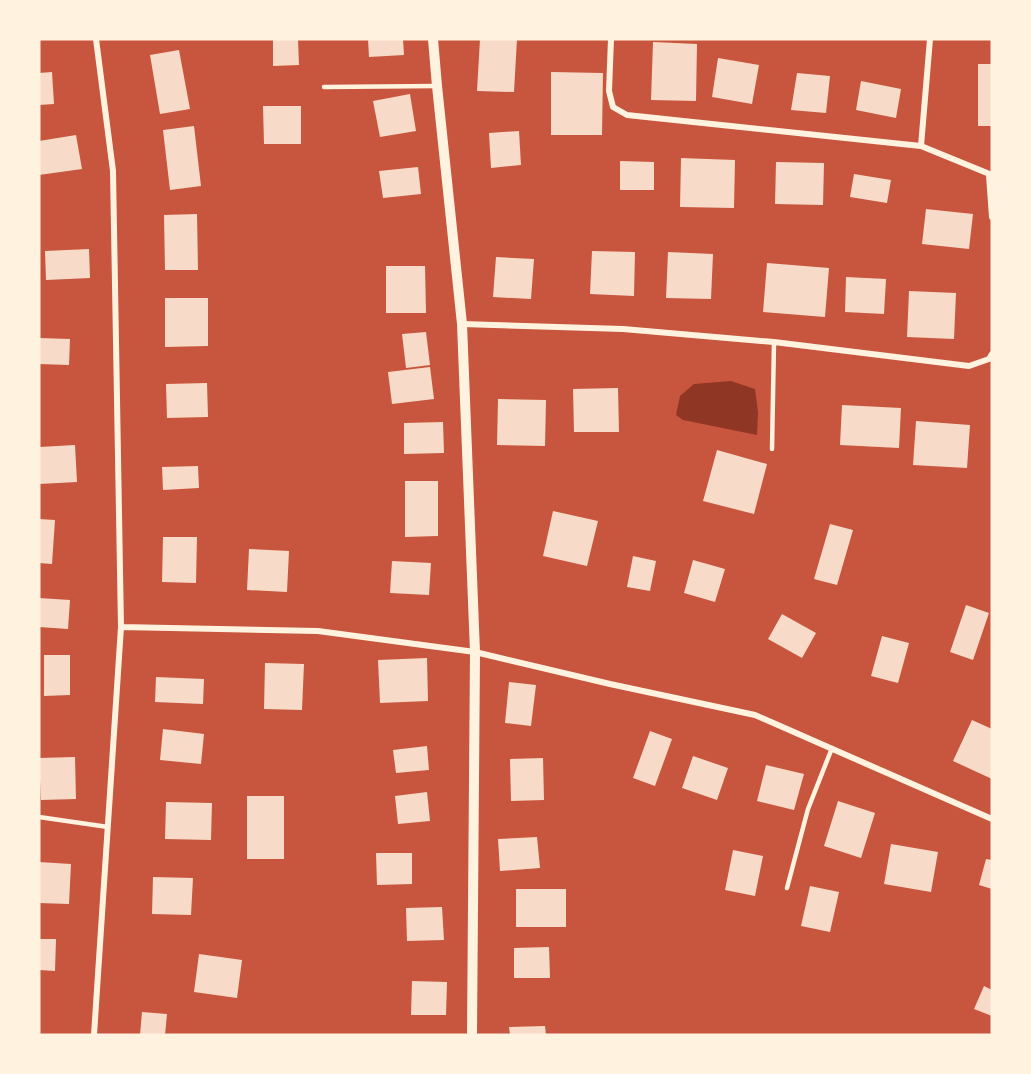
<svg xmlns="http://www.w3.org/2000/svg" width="1031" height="1074" font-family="'Exo 2',sans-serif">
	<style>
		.water { fill: #8f3625 }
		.building { fill: #f7dbc8 }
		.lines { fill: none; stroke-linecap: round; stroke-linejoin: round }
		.service { stroke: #fff3e0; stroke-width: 4.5 }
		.minor { stroke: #fff3e0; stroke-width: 6 }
		.tertiary { stroke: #fff3e0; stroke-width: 10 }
	</style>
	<rect width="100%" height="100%" fill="#c8553d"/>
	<path class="water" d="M731 381 755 389 758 412 757 435 683 420 676 415 680 396 694 384Z"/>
	<path class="building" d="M273 39H298L299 65 273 66Z
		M368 39H403L404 55 369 57Z
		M480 39H517L514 92 477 91Z
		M653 42 697 44 696 101 651 100Z
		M179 50 190 109 160 114 150 55Z
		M718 58 759 65 752 104 712 97Z
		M978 64H992V126H978Z
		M52 72 54 104 39 105V73Z
		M551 72 603 73 602 135H551Z
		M797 73 830 76 826 113 791 110Z
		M861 81 901 89 896 118 856 110Z
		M410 94 416 131 380 137 373 101Z
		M263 106H301V144H264Z
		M194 126 201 186 170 190 163 130Z
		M519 131 521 165 491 168 489 133Z
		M76 135 82 169 39 175V141Z
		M681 158 735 160 734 208 680 207Z
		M620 161 654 162V190H620Z
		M776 162 824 163 823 205 775 204Z
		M418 167 421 194 383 198 379 171Z
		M854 174 891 180 887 203 850 197Z
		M926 209 973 214 969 249 922 244Z
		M197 214 198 270H165L164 215Z
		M89 249 90 278 46 280 45 251Z
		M592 251 635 252 634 296 590 294Z
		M668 252 713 254 711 299 666 298Z
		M496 257 534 259 531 299 493 297Z
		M767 263 829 268 825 317 763 312Z
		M386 266H425L426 313H386Z
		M846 277 886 279 884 314 845 312Z
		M909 291 956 293 954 339 907 337Z
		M165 298H208V346L165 347Z
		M426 332 430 365 406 368 402 334Z
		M39 338 70 339 69 365 39 364Z
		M430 367 434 399 392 404 388 372Z
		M207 383 208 417 167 418 166 384Z
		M618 388 619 432H574L573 389Z
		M498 399 546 400 545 446 497 445Z
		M842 405 901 408 899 448 840 445Z
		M916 421 970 425 967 468 913 465Z
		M443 422 444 453 404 454V423Z
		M75 445 77 482 39 484V447Z
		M717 450 767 464 754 514 703 501Z
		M198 466 199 488 163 490 162 467Z
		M405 481H438V536L405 537Z
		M553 511 598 521 587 566 543 556Z
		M39 519 55 520 52 564 39 563Z
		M830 524 853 530 837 585 814 579Z
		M163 537H197L196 583 162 582Z
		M249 549 289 551 287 592 247 590Z
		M633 556 656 561 650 591 627 587Z
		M693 560 725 569 715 602 684 593Z
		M392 561 431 563 429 595 390 593Z
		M39 598 70 600 68 629 39 627Z
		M966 605 989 613 973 660 950 652Z
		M782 614 816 633 802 658 768 639Z
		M882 636 909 643 898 683 871 676Z
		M44 655H70V695L44 696Z
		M427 658 428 701 380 703 378 660Z
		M265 663 304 664 302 710 264 709Z
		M156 677 204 679 203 704 155 702Z
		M509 682 536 685 531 726 505 723Z
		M972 720 992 729V779L953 761Z
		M163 729 204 734 201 764 160 760Z
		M650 731 672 739 655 786 633 778Z
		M427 746 429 770 396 773 393 750Z
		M693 756 728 768 717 800 682 788Z
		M75 757 76 799 41 800 39 758Z
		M543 758 544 800 511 801 510 759Z
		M766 765 804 774 794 810 757 801Z
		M427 792 430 821 398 824 395 796Z
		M247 796H284V859H247Z
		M838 801 875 813 861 858 824 846Z
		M166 802 212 803 211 840 165 839Z
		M537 837 540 868 500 871 498 839Z
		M891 844 938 852 931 892 884 884Z
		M733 850 763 856 755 896 725 890Z
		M376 853H412V884L377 885Z
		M986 859 992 860V889L979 885Z
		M39 862 71 864 69 904 39 903Z
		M153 877 193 878 191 915 152 914Z
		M810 886 839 892 830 932 801 926Z
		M516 889H566V927H516Z
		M442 907 444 940 407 941 406 908Z
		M39 939H56L55 971 39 970Z
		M549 947 550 978H514V948Z
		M199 954 242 960 237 998 194 992Z
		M412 981 447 982 446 1015H411Z
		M984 986 992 990V1016L974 1009Z
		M142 1012 167 1014 165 1035H140Z
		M545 1026 546 1035H510L509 1027Z"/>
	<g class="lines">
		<path class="service" d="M324 87 437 86
			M772 449 774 342
			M39 817 108 827
			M787 888 808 809 832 748"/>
		<path class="minor" d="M611 39 609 91 613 107 627 115 921 146 992 175
			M921 146 930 39
			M989 175 992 217
			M462 324 623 329 774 342 969 366 989 359 992 354
			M121 627 318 631 475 652 610 684 755 715 992 819
			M94 1035 121 627 113 171 96 39"/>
		<path class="tertiary" d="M433 39 437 86 462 324 475 652 472 1035"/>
	</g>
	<rect width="1031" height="1074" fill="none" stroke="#fff3e0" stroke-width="81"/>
</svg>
